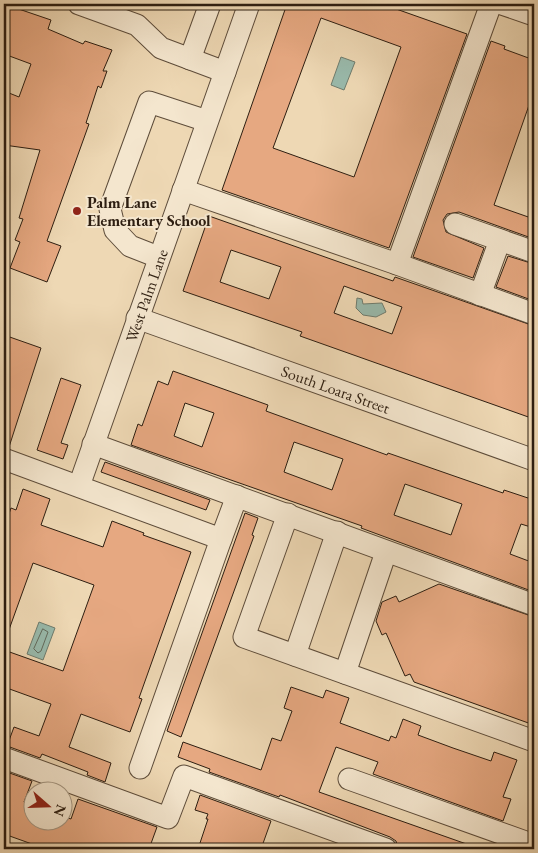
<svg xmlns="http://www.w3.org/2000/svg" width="538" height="853" font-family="'EB Garamond',serif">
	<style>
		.water { fill: #99baac; stroke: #6e7c6e }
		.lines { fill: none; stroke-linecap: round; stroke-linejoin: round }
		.shore { stroke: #636c5e; stroke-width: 1 }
		.building { fill: #e6a881; stroke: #2d1e11; fill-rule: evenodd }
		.minor-casing { stroke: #5d4c3a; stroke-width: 23 }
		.minor { stroke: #f4e6ce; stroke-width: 21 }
		.poi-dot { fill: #8f2418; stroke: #f4e6ce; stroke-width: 2 }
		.labels { text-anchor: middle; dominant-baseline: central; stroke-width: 4; stroke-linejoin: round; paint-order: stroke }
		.poi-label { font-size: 16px; font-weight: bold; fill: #2d1e11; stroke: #f4e6ce; text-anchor: start }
		.street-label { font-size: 16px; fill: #2d1e11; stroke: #f4e6ce }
	</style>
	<rect width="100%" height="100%" fill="#eed8b4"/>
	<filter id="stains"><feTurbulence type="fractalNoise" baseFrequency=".004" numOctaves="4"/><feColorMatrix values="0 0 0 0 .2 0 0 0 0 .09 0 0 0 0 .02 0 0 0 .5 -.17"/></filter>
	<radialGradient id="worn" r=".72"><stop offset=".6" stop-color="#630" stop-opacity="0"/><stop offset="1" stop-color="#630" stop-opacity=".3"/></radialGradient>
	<path class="water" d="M341 57 355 62 344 90 331 85Z
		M357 298 362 299 363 304 382 303 386 312 376 317 363 315 356 308Z
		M39 622 55 628 43 660 27 654Z"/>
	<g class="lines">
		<path class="shore" d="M43 629 48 632 41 651 38 653 34 649Z"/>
	</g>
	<path class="building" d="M4 4 51 20 48 29 83 44 85 41 112 50 103 71H107L101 88 98 86 86 123 89 124 47 241 61 246 47 282 10 268 20 242 15 240 23 219 19 218 40 150 4 145V91L19 97 31 64 4 54Z
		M287 4H382L467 34 389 248 222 190ZM321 18 401 47 354 177 273 148Z
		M491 41 505 46 504 49 534 60V91L494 205 534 219V239L459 212 447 214 443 220 446 232 484 248 473 278 413 257Z
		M209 216 393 281 395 277 534 326V419L300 336 302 332 183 291ZM231 250 281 267 269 299 220 282ZM344 286 402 307 392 334 334 313Z
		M508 256 534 264V301L496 287Z
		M4 335 41 348 9 447H4Z
		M173 371 268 405 266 411 387 455 388 453 503 493 504 490 534 500V528L521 524 510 554 534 563V592L361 528 362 526 131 445 138 424 142 426 158 381 168 385ZM185 403 214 413 202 447 174 436ZM294 442 343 459 332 490 284 472ZM405 484 462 504 451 535 394 515Z
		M61 378 81 385 61 443 68 445 63 459 37 450Z
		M105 462 210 500 206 510 101 472Z
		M23 489 50 499 41 525 103 547 112 521 144 533 143 535 191 552 139 698 142 699 130 732 81 714 69 747 111 763 105 782 87 775 88 772 42 754 40 758 7 746 14 727 39 736 51 704 4 687V650L63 671 94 585 33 563 6 638 4 637V528L11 508 16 510Z
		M245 513 258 518 252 535 254 536 181 737 167 731Z
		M439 584 534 617V725L414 682 410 674 405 676 386 633 382 635 376 621 382 602 396 596 399 602Z
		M291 687 323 698 326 690 349 698 340 723 389 741 391 736 396 738 403 719 421 726 418 735 453 748 491 761 494 752 517 760 503 797 511 799 503 821 373 774 378 762 336 747 319 792 475 847 474 849H398L396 841 390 837 280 795 279 797 209 772 210 769 178 757 183 742 261 770 272 738 281 741 292 711 284 708Z
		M4 771 32 781 24 802 32 805V820H62V816L71 819 78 799 157 827 149 849H46L4 834Z
		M200 795 271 821 261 849H198L208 819H206L208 814 195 810Z"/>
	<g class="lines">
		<defs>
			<g id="minor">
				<path d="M79 4 137 25 161 48 225 72"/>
				<path d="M502 4 534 15"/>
				<path d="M190 59 210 4"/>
				<path d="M183 190 397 264 534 314"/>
				<path d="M455 224 534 252"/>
				<path d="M158 257 130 246 115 230 110 209 149 102 207 121"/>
				<path d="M397 264 491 4"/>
				<path d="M480 295 500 240"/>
				<path id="s1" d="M137 318 534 460"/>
				<path d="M93 444 534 605"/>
				<path d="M4 459 221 539 140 768"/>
				<path id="s2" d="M79 486 249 4"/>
				<path d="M288 514 244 637 534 741"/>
				<path d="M221 539 237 496"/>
				<path d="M295 655 337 532"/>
				<path d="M345 673 386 552"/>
				<path d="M4 758 168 818 184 776 386 849"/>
				<path d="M349 779 534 845"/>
			</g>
		</defs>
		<use href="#minor" class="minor-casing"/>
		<use href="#minor" class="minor"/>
	</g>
	<circle class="poi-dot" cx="77" cy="211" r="5"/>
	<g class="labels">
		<g class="poi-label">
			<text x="87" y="202">Palm Lane<tspan x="87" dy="18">Elementary School</tspan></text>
		</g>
		<g class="street-label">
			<text stroke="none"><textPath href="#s2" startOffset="202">West Palm Lane</textPath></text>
			<text stroke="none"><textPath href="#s1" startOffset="211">South Loara Street</textPath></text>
		</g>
	</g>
	<rect width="538" height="853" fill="none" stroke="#eed8b4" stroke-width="20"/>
	<rect x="5" y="5" width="528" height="843" fill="none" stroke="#2d1e11" stroke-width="2.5"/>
	<rect x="10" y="10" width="518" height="833" fill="none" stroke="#2d1e11"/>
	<g transform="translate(48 806) rotate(110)"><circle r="24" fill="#f4e6ce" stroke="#a49682"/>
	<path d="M0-4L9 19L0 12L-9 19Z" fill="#8f2418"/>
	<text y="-8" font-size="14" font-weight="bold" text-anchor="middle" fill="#2d1e11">N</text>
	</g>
	<rect width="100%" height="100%" filter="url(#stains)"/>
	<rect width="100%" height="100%" fill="url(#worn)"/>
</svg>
